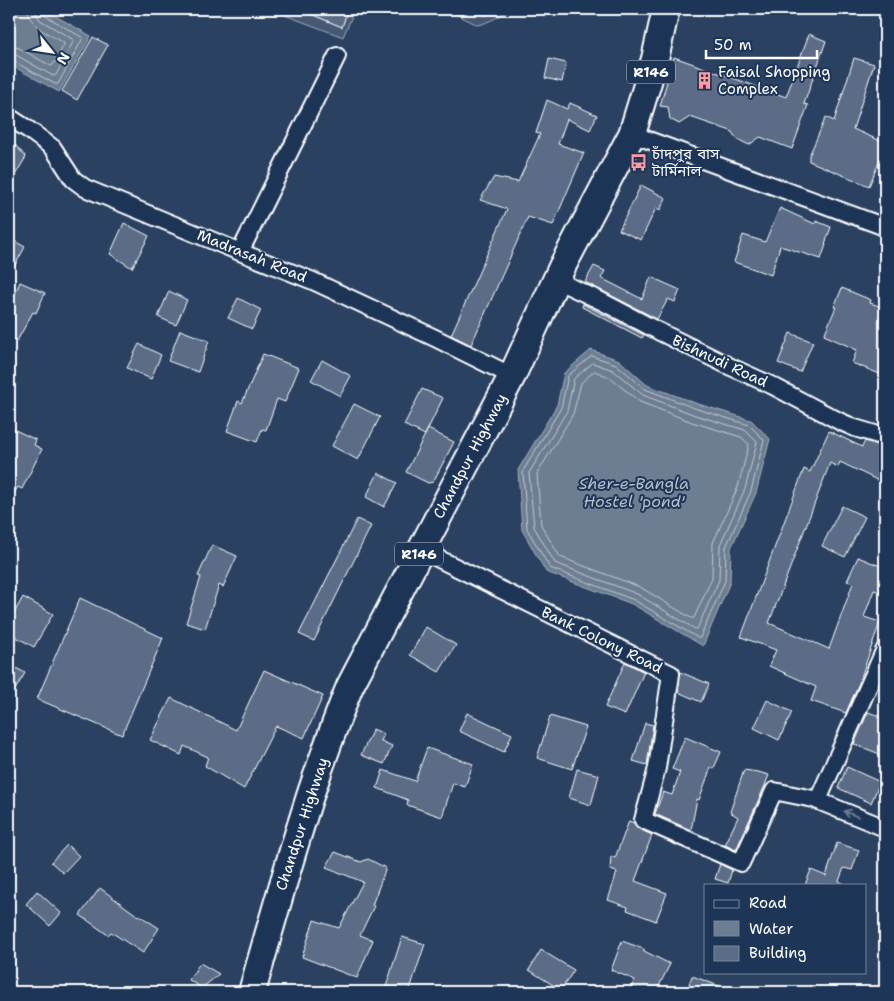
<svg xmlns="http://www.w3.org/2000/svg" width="894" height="1001" font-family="'Shantell Sans','Noto Sans Bengali',sans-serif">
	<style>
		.green { fill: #465975; stroke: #a2acba }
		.water { fill: #6d7d92; stroke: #a7b1be }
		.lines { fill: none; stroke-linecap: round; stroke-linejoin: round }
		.shore { stroke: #c5cbd3; stroke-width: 1 }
		.building { fill: #5b6c86; stroke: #fff }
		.street-casing { stroke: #fff; stroke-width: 20 }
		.primary-casing { stroke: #fff; stroke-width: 30 }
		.street { stroke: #1d3557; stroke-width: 16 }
		.primary { stroke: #1d3557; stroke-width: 26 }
		.oneway { stroke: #6c7c92 }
		.labels { text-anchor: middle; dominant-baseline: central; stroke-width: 4; stroke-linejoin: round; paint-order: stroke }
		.shield { fill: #1d3557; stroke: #bbc2cd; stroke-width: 1 }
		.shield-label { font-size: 14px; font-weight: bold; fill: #fff }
		.poi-label { font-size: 15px; fill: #fff; stroke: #1d3557; text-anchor: start }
		.street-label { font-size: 15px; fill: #fff; stroke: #1d3557 }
		.water-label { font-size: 16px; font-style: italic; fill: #b6bec8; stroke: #1d3557 }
	</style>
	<rect width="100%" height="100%" fill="#2a4161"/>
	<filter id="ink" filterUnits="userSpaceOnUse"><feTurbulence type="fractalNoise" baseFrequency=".02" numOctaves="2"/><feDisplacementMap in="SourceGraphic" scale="10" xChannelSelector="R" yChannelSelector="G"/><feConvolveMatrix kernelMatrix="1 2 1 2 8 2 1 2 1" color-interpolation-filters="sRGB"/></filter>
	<g filter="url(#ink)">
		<path class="green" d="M269 9H298L342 27 348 9H355L343 37Z
			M445 9H472L486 16 498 9H511C500 16 490 22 478 25Z"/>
		<path class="water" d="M9 9H43L91 36 59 92 9 64Z
			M591 350 619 360 647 385 698 404 751 420 770 439 756 493 731 548 730 582 703 646 632 604 546 572 522 530 518 470 557 405 564 373Z"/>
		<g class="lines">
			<path class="shore" d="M9 46 19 48 51 66 53 65 64 45 63 42C49 34 29 27 28 9
				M9 54 16 55 53 76 56 75 74 40 40 20 37 15 36 9
				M9 60 13 61 55 84H58L83 38 44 15 42 12V9
				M592 356 616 364 645 389 697 409 749 425 764 440 751 491 726 547 725 581 700 638H698L634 600 550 568 527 529 523 471 561 408 568 376Z
				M593 363 613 370 643 395 695 415 745 430 757 442 745 489 720 545 719 580 697 629H695L637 594 555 563 534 527 529 473 567 411 574 379Z
				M595 371 609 377 640 402 692 422 741 437 749 444 738 487 713 543 712 578 694 618H691L640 587 560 557 541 525 537 474 573 414 581 383Z"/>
		</g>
		<path class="building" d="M299 9H348L342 27Z
			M809 34 826 41 804 104 808 105 792 149 760 137 749 145 737 139 731 131 690 117 679 124 670 119 668 107 660 106 674 57 786 97Z
			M93 37 108 45 77 100 62 91Z
			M854 58 874 64 853 129 885 143V148L869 186 809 161V156L826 117 834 121Z
			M549 59 566 63 562 82 545 78Z
			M547 100 567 109 570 103 597 115 590 130 567 119 558 144 584 153 553 225 528 217 471 345 451 335 507 209 480 200 494 177 518 182 540 134 536 133Z
			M9 138 26 157 9 185Z
			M641 185 666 198 660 210 656 208 641 240 619 230Z
			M780 208 815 224 816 221 831 227 825 244 826 245 821 259 780 246 771 275 734 262 743 235 765 242Z
			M124 223 149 236 132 268 110 254Z
			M9 238 25 247 9 276Z
			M594 266 605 271 601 278 642 299 651 277 680 290 675 302 668 299 657 319 585 282Z
			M20 282 45 293 36 313 33 312 17 341 9 336V308Z
			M842 288 871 300 870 303 885 308V376L852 363 857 350 824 335 836 307H834Z
			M169 291 187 300 176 325 158 317Z
			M238 298 261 310 252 329 228 318Z
			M583 304 644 335 642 338 582 307Z
			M180 330 209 341 198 372 168 361Z
			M790 333 813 342 800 372 778 363Z
			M139 344 161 355 151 379 127 368Z
			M263 354 299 368 285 402 277 399 266 430 262 429 257 442 227 431 238 401 242 403Z
			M322 360 351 376 340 396 311 380Z
			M422 389 443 398 425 435 404 425Z
			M354 404 380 417 358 460 332 446Z
			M9 427 36 440 34 445 42 449 22 489 18 487 9 501Z
			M428 429 454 442 433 482 428 483 406 472Z
			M829 431 862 447 865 441 885 448V473L881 482 840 462 838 467 830 463 769 623 829 649 853 583 847 581 858 557 885 568V594L874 590 864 617 880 622 859 683 846 713 811 701 816 687 769 666 776 650 741 637 804 469 810 472Z
			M378 473 397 483 384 507 366 497Z
			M842 506 865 517 845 557 822 546Z
			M357 519 371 526 314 641 299 634Z
			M212 545 237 556 223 587 219 585 205 629 186 623 201 577 198 576Z
			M23 597 53 614 34 647 9 633V622Z
			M80 598 163 638 122 735 37 699Z
			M426 627 456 645 439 672 410 655Z
			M625 662 644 672 625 715 605 707Z
			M9 664 25 673 9 700Z
			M264 670 323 696 304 738 276 726 244 789 205 766 208 757 184 746 181 755 150 740 171 698 236 730Z
			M680 672 709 684 701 702 678 692Z
			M767 700 792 712 779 740 754 728Z
			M868 712 885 718V756L854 744Z
			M467 713 512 734 504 752 459 731Z
			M550 716 586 727 572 769 537 758Z
			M645 723 653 725 647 765 633 761Z
			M373 729 384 734 381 741 392 746 384 764 361 755Z
			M685 737 721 752 714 768 711 767 699 800 697 799 691 830 655 814 663 792 672 795 680 772 672 769Z
			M427 748 473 764 465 787 453 783 442 817 407 805 408 800 377 788 383 770 415 781Z
			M847 767 880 782 871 803 838 788Z
			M577 769 599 775 591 805 569 798Z
			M744 770 758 772 769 775 763 790 736 850 725 845 738 817 730 812Z
			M629 821 634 823 639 829 652 835 635 881 667 893 656 921 627 910 628 907 608 900 617 872 610 870 611 856 615 858Z
			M837 843 859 850 852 870 844 868 839 881 846 885H805L811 870 826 876Z
			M67 845 79 856 63 873 51 862Z
			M335 852 361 862 368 859 386 868 372 905 374 906 360 935 373 940 357 978 302 957 314 920 339 928 363 882 326 867Z
			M720 864 732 870 728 883 715 879Z
			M100 888 138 916 139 915 159 928 143 953 111 932 108 935 80 915Z
			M37 891 61 913 50 926 26 904Z
			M402 937 425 944 409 992H393L385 990Z
			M622 941 644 949V951L670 964 656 992H642L631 987 635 980 611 970Z
			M541 950 574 970 561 990 529 970Z
			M200 963 219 974 202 988 189 980Z
			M692 976 733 991V992H686Z"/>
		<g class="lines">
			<defs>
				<path id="street" d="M9 117 29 130 53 148 73 179 85 188 240 252 313 281 435 338 512 376
					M632 134 885 227
					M240 252 337 56
					M556 280 601 301 658 331 731 367 773 386 839 421 855 428 885 437
					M421 550 671 674 657 768 643 820 741 863 774 791 818 800 885 649
					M816 800 885 828"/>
				<path id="primary" d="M252 992C271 925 290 857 312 790 324 755 336 720 350 686L512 376 562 267 632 134 655 59 666 9"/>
			</defs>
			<use href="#street" class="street-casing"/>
			<use href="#primary" class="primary-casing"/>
			<use href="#street" class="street"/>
			<use href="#primary" class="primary"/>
		</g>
		<defs><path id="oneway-shaft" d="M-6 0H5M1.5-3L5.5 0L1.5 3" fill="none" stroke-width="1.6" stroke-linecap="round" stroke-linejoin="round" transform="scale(1.25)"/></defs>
		<use class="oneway" href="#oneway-shaft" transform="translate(851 814) rotate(-157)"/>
	</g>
	<defs>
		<symbol id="building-bare" viewBox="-9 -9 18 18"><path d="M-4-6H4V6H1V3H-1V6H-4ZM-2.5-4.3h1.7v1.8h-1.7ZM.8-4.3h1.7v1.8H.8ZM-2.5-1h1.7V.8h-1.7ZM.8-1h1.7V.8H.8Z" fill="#ff9aa2" stroke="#1d3557" stroke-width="2.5" paint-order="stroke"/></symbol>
		<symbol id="bus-bare" viewBox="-9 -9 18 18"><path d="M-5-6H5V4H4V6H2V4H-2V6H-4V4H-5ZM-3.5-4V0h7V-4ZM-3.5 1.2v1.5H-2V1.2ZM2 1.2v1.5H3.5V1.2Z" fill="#ff9aa2" stroke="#1d3557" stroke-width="2.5" paint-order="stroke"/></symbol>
	</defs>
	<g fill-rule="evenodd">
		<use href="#building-bare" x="692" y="68" width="25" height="25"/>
		<use href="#bus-bare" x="626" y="150" width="25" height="25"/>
	</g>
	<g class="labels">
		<g class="shield">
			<rect x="627" y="60.5" width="48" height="23" rx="4"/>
			<rect x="395" y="542.5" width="48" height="23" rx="4"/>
		</g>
		<g class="shield-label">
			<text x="651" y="72">R146</text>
			<text x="419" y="554">R146</text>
		</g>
		<g class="poi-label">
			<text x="718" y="72">Faisal Shopping<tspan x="718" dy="17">Complex</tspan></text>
			<text x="652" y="154">চাঁদপুর বাস<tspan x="652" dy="17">টার্মিনাল</tspan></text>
		</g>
		<g class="street-label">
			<text transform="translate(252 256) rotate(22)">Madrasah Road</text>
			<text transform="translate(720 361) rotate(25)">Bishnudi Road</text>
			<text transform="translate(470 456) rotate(-62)">Chandpur Highway</text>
			<text transform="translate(602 640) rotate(26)">Bank Colony Road</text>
			<text transform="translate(302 824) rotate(-72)">Chandpur Highway</text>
		</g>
		<g class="water-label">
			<text x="634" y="483">Sher-e-Bangla<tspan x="634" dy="18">Hostel 'pond'</tspan></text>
		</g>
	</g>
	<rect width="894" height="1001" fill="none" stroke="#1d3557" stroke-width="30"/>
	<rect x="15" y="15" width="864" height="971" fill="none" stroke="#fff" stroke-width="2" filter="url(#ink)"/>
	<rect x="704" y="884" width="162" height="90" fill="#1d3557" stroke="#77869a"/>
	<rect x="714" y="900" width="25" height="8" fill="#1d3557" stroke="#77869a"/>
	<text x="749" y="908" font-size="15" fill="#ffffff">Road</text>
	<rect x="714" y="921" width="25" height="15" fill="#6d7d92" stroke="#77869a"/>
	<text x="749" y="934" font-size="15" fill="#ffffff">Water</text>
	<rect x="714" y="946" width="25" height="15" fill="#5b6c86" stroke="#77869a"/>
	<text x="749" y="958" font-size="15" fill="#ffffff">Building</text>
	<g transform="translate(52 52) rotate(120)" stroke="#1d3557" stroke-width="4" paint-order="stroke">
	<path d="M0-4L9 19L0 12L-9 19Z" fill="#ffffff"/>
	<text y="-8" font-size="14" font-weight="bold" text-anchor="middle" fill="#ffffff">N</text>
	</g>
	<path d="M706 50v8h111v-8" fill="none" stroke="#ffffff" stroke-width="2.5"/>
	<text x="714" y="50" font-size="15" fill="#ffffff" stroke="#1d3557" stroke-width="4" paint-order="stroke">50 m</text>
</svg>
